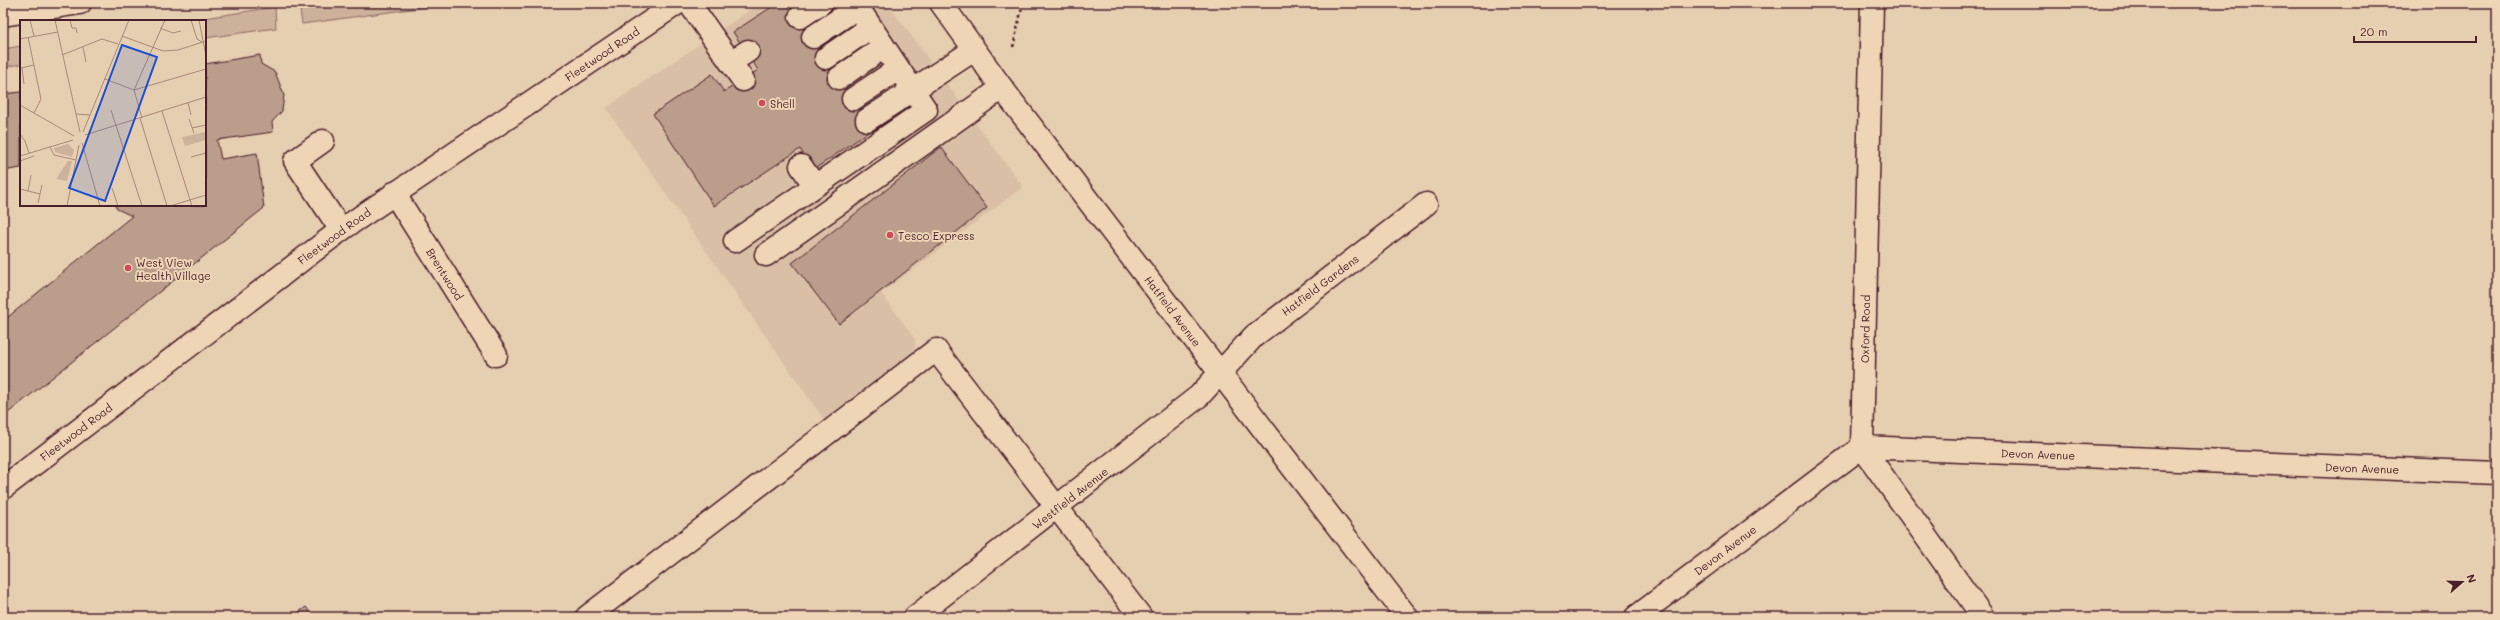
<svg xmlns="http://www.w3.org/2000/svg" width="2500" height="620" font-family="Mali,sans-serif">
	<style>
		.built { fill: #d9bfa5 }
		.green { fill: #ccb19b; stroke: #8b6863 }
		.building { fill: #ba9d8b; stroke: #4a1f2b }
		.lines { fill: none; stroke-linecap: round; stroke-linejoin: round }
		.lane-casing { stroke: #4a1f2b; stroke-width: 25 }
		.street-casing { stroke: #4a1f2b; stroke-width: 25 }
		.secondary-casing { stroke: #4a1f2b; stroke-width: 25 }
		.primary-casing { stroke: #4a1f2b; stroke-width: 25 }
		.path { stroke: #4a1f2b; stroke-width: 2.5; stroke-dasharray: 3 3; stroke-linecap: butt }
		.lane { stroke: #edd5b6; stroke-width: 22 }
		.street { stroke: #edd5b6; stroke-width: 22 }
		.secondary { stroke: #edd5b6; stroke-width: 22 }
		.primary { stroke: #edd5b6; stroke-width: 22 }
		.poi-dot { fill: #d1495b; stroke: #edd5b6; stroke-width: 1.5 }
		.labels { text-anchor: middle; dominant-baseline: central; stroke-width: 4; stroke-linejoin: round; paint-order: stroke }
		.street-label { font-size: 11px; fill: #4a1f2b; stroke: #edd5b6 }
		.poi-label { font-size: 11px; fill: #4a1f2b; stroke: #edd5b6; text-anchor: start }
		.inset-road { fill: none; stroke: #a8887b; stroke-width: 1 }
		.view { fill: #1d4ed8; fill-opacity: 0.15; stroke: #1d4ed8; stroke-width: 2 }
		.inset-edge { fill: none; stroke: #4a1f2b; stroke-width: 2 }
	</style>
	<rect width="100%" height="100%" fill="#e6ceb0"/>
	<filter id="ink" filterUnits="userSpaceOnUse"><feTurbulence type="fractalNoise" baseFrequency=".025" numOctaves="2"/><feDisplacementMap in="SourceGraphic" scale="8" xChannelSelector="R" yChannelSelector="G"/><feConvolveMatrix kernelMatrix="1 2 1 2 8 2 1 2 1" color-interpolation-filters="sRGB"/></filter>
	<g filter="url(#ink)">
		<path class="built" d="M760 3H887L1023 187 881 293 915 339 914 355 825 421 606 108Z"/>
		<path class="green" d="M299 3H455L302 24Z
			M275 7 276 28 205 38V21H185Z
			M21 46V64L3 67V49Z"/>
		<path class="building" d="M778 3H790L873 129 813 170 800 149 714 206 653 114 712 74 724 92 758 70 733 32Z
			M260 55 261 64 275 72 284 95 282 111 272 122 273 132 217 140 221 159 257 153 264 208 3 417V321L132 216 117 209 115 205H205V64Z
			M21 92V168L3 171V94Z
			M941 147 987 208 839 324 792 263Z
			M306 607 314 617H292Z"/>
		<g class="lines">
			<defs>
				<path id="lane" d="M689 3 743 80
					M800 17 821 3
					M813 37 858 7
					M826 58 871 27
					M731 62 748 51
					M839 78 884 47
					M853 99 898 69
					M867 120 974 50
					M323 141 295 161 341 230
					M801 166 815 186 926 110 855 3
					M735 241 815 186
					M766 255 1002 88
					M587 617 936 350 1141 617"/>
				<path id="street" d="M1872 3 1862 447 1983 617
					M394 193 496 355
					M915 617 1199 396 1254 336 1426 204
					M1636 617 1862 447 2497 473"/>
				<path id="secondary" d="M941 3 1002 88 1407 617
					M3 488 341 230 678 3"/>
				<path id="primary" d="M3 15 80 3"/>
			</defs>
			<use href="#lane" class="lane-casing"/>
			<use href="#street" class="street-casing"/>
			<use href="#secondary" class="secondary-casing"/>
			<use href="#primary" class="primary-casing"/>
			<path class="path" d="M1013 47 1023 3"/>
			<use href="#lane" class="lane"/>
			<use href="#street" class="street"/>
			<use href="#secondary" class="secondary"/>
			<use href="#primary" class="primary"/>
		</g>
	</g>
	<g class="poi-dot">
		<circle cx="762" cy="103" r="4"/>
		<circle cx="890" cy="235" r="4"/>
		<circle cx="128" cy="268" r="4"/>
	</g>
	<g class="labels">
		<g class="street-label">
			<text transform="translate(602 54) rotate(-34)">Fleetwood Road</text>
			<text transform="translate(334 236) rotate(-36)">Fleetwood Road</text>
			<text transform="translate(445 274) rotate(58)">Brentwood</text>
			<text transform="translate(1320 285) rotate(-37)">Hatfield Gardens</text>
			<text transform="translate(1173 311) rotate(53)">Hatfield Avenue</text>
			<text transform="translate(1865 329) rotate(-89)">Oxford Road</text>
			<text transform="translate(76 432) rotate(-37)">Fleetwood Road</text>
			<text transform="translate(2038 454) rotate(2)">Devon Avenue</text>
			<text transform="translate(2362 468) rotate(2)">Devon Avenue</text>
			<text transform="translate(1070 498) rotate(-38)">Westfield Avenue</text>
			<text transform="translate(1725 550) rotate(-37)">Devon Avenue</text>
		</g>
		<g class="poi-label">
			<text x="770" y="103">Shell</text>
			<text x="898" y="235">Tesco Express</text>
			<text x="136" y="262">West View<tspan x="136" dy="13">Health Village</tspan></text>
		</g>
	</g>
	<g transform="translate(20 20)">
		<rect width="186" height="186" fill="#e6ceb0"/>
		<path d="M185 112 186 120 165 126 162 117ZM48 124 54 130 52 137 35 132 34 128ZM48 141H52L47 161 36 159Z" fill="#ccb19b"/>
		<path class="inset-road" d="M10 0 14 16M35 0 60 112M50 0 52 8H56L57 13M171 0 177 19 182 22M179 0 186 36M140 8 153 13 161 11M102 16 143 31 158 30 186 21M8 17 21 79 14 93M0 19 38 12M63 27 66 42M42 35 82 19 98 24M1 48 14 45M2 48 4 64M85 59 114 70 186 49M168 83 171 95M0 85 54 116M91 90 122 186M142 91 172 186M56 94 70 95M120 98 147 186M122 98 114 70 145 0M169 99 174 113M172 108 186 105M63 112 109 0M0 114 5 121 9 133M65 115 186 77M62 123 80 186M30 127 34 135 56 140M0 136 53 120M171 137 186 133M0 141 14 136M92 168 98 186M0 169 20 174M8 171 11 155M18 183 22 165M47 186 59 125M150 186 186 175"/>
		<path class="view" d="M102 25 137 37 85 181 49 168Z"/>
		<rect width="186" height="186" class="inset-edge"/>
	</g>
	<rect width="2500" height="620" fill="none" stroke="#edd5b6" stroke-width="16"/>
	<rect x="8" y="8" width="2484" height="604" fill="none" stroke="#4a1f2b" stroke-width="1.5" filter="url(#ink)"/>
	<g transform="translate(2462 582) rotate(70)" stroke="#edd5b6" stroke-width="3" paint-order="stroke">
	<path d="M0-3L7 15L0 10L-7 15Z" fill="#4a1f2b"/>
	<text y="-6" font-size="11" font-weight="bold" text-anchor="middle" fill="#4a1f2b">N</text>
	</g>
	<path d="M2354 36v6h122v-6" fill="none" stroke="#4a1f2b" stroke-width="2"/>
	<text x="2360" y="36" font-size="12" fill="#4a1f2b" stroke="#edd5b6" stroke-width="3" paint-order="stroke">20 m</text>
</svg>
